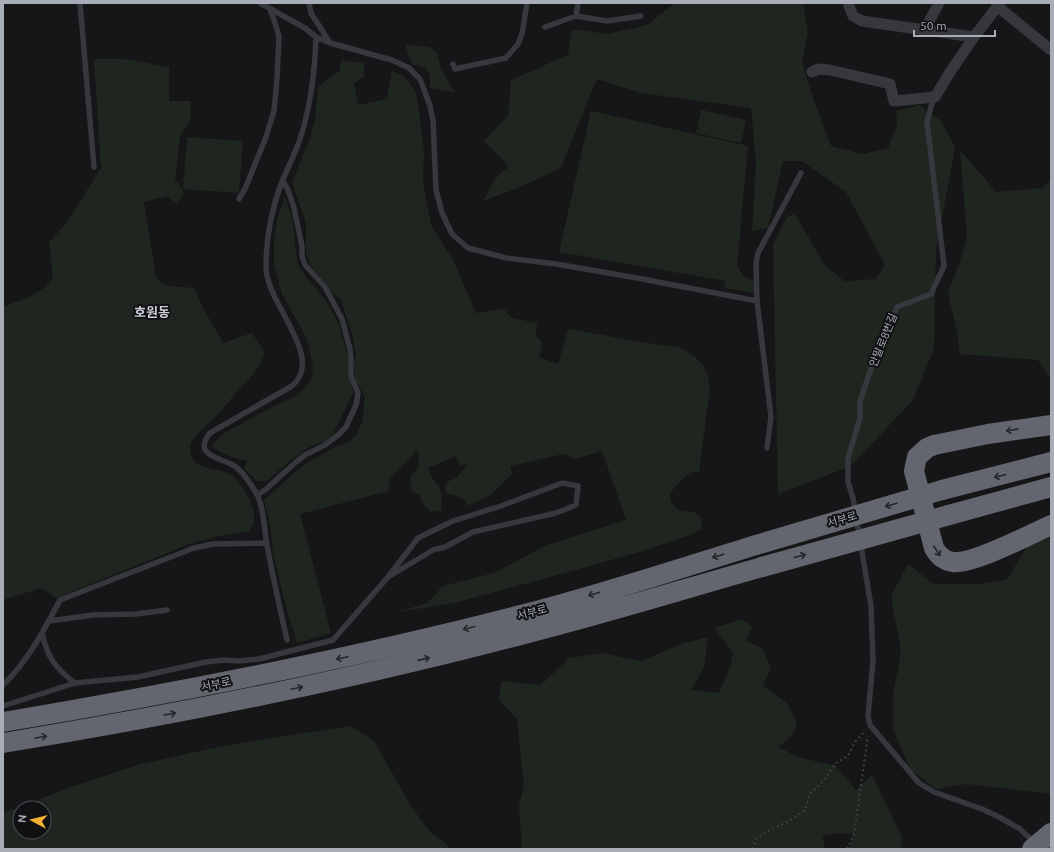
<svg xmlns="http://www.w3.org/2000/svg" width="1054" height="852" font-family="Ubuntu,'Noto Sans KR',sans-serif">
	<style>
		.green { fill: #1e261f; fill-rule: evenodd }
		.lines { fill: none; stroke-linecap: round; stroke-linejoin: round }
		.path { stroke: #3d3f44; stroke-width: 2; stroke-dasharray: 2 3; stroke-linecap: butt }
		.lane { stroke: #37383d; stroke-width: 5.5 }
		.street { stroke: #37383d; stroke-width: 11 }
		.highway { stroke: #63666e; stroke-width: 20 }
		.highway-bridge { stroke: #63666e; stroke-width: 20 }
		.oneway { stroke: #26262a }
		.labels { text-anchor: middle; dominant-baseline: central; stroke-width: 4; stroke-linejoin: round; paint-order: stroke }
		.street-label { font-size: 11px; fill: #a8adb8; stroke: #111113 }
		.quarter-label { font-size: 13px; font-weight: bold; fill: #c9ccd4; stroke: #111113 }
	</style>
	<rect width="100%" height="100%" fill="#161618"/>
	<path class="green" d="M675 3H803L808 32 802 63 814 101 831 146 862 154 888 148 897 125 896 111 919 105 942 122 955 147 936 250 934 349 913 400 851 466 778 494 773 245 786 218 795 214 824 264 844 281 876 279 885 265 846 192 802 161H783L768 228 752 231 756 163 751 108 641 93 597 79 561 168 518 188 483 201 494 180 509 166 484 141 508 116 511 80 568 55 572 29 608 34 647 25Z
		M404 44 430 47 437 53 441 69 454 92 430 88V74L425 68 412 64C408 58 409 51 404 44Z
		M94 59H124L169 67V101H191L190 120 180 137 175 182 179 183 184 193 177 204 167 196 144 202 156 276C167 291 179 284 195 289L203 308 223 343 252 333 264 351C264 354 264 357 262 360 256 373 244 384 234 395 227 404 220 413 212 421 203 429 189 437 190 451 192 472 218 466 231 475 241 481 254 504 254 516 255 522 252 526 250 531L218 536 192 543 56 598 41 588 3 600V306C21 301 41 294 53 278L49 242 65 225 101 168Z
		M341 60 364 63V77L354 83 358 105 387 99 392 71 405 77 416 92 420 118 424 152 423 181 431 225 453 260 476 313 504 309 512 318 537 323 536 336 542 343 539 357 558 364 568 329 660 345 679 347 694 356 703 365 708 376 710 388 699 472H691L681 480 670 493 671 502 678 510 694 512 700 516 702 528 693 534 636 553 550 577 454 603 398 612 427 603 443 586 494 573 547 545 626 520 602 451 575 459 564 454 510 466 512 474 492 494 468 506 465 500 452 494H447L445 487 447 482 456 478 467 465H459L456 456 428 468C431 478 432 477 438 485 443 492 442 503 441 511L431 512 424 505 419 495 412 491 410 477 419 466 418 449 389 480V491L300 514 331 633 297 643 287 611 273 553 270 524 264 500 302 466 337 446 348 443 356 435 362 423 365 397 355 380 354 365 356 354 352 334 341 300 331 291 310 265 306 251V223L292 182 310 138 315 120 318 88 324 82 340 71Z
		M701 110 746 120 741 143 696 133Z
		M591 111 748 146 737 266 744 277 755 281 754 293 725 288V281L559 252Z
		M187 137 243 141 239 193 183 189Z
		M960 150 996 192 1043 188 1051 180V379L1038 360 960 354 956 327 948 292 960 261 967 236Z
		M285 197 293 221 295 245 298 264 307 279 314 286 328 304 339 325 347 353 353 393 333 434 324 442 311 446 291 460 267 481H257L244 469 247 460C237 460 219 453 211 446L224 433 272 407 298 395 312 378 313 366 307 339 282 294 274 264V241L277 220Z
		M1051 536V794L967 784 936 789 910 769 893 729V696L901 651 891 596 908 564 933 584H980L1007 579 1032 539Z
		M742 619 752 627 746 641 762 648 771 669 763 686 787 703 797 723 792 736 778 747 798 757 836 766 856 790 872 775 902 837 900 849H848L854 834 839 833 822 835 825 849H522L519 806 524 785 517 719 499 700 501 681 541 685 569 658 603 653 641 661 681 644 708 637 704 668 691 690 719 693 730 667 733 652 714 628Z
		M351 726 375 742 410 805 431 833 449 846V849H3V813L74 786 141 764 209 749 265 739ZM20 808H44V832H20Z"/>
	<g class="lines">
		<path class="path" d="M752 849 756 839 770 830 789 821 805 810 810 794 824 780 836 763 848 756 855 742 865 731
			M847 849 854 834 868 736"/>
		<path class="lane" d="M80 3 94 167
			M260 3 305 28 316 37 330 43 392 60 409 68 420 79 430 106 433 120 436 190 442 213 452 234 468 248 506 258 556 264 637 278 757 301
			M309 3 311 13 330 43
			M576 16 607 21 641 16
			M545 27 576 16 578 3
			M453 64 455 69 506 58 518 44 522 34 527 3
			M935 97 932 103 927 122 944 266 931 294 897 307 871 369 860 401V418L848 458V482L853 498 871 606 873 661 868 716 870 725 919 783 934 792 982 809 1001 818 1020 829 1034 842
			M239 199 245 189 266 137 274 111 277 79 279 36 273 17 269 8
			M767 448 771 417 757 301 756 263 758 253 801 173
			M257 495 265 490 296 462 305 455 325 445 338 435 346 427 356 405 358 393 351 376V359L350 349 342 319 325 287 305 265 302 256V246L294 208 288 190 283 181
			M49 621 93 615 136 614 167 610
			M42 633C47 657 56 669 75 683
			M287 640C280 609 273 577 267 545 264 529 264 505 255 491 250 483 244 473 236 467 224 458 191 457 210 433L292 386C326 357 266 304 266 267 266 238 271 211 281 184 288 167 297 150 302 133 311 102 315 70 316 37
			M3 685C28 661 44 630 60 600L194 548 213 544 266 543
			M3 706 75 683 138 677 206 662 224 660 239 661 259 659 333 640 388 577 433 550 445 547 473 532 556 513 576 505 578 486 562 483 501 506 453 521 418 538 388 577"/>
		<path class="street" d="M848 3 853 16 862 21 974 37 1000 3
			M997 6 1051 50
			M925 29 939 3
			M812 72 818 69 830 70 890 84 894 101 935 97 950 72 974 37"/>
		<path class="highway" d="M1051 425 988 434 934 445 927 448 917 457 914 471 934 548C938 555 944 561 953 562 972 565 1031 534 1051 525
			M942 490 1051 462
			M949 515 1051 487
			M3 722C177 693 350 659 521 615 600 595 678 569 756 545
			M3 743C180 714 355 679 528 633 607 613 684 589 762 567"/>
		<path class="highway-bridge" d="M756 545 942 490
			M762 567 949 515
			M1032 849 1051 833"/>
	</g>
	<defs><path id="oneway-shaft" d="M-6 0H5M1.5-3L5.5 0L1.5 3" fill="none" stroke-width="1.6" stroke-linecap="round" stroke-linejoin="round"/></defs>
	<g class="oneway">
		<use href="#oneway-shaft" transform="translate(1012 430) rotate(172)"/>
		<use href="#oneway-shaft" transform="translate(1000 476) rotate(166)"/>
		<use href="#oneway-shaft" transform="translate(891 505) rotate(164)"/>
		<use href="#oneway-shaft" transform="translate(937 551) rotate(57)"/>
		<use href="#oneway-shaft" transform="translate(718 556) rotate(163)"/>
		<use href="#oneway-shaft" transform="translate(800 556) rotate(-15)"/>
		<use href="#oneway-shaft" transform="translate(594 594) rotate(163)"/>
		<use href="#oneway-shaft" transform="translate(469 628) rotate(166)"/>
		<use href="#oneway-shaft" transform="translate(342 658) rotate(168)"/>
		<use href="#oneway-shaft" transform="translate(424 659) rotate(-13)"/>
		<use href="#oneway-shaft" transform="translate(297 688) rotate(-12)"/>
		<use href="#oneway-shaft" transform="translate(170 714) rotate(-10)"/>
		<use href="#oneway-shaft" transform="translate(41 737) rotate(-9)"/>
	</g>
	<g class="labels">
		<g class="street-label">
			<text transform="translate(883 340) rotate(-68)">안말로8번길</text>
			<text transform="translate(842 519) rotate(-16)">서부로</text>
			<text transform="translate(532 612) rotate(-15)">서부로</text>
			<text transform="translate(216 684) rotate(-12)">서부로</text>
		</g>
		<g class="quarter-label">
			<text x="152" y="312">호원동</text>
		</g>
	</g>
	<rect width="1054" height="852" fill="none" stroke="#a8adb8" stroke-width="8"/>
	<g transform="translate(32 820) rotate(277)"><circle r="19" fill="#111113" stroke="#4d4f55"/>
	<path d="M0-3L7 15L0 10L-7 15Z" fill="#f2b134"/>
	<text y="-6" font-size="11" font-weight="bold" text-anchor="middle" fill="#a8adb8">N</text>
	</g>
	<path d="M914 30v6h81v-6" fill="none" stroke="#a8adb8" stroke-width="2"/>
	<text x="920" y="30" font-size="12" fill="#a8adb8" stroke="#111113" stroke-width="3" paint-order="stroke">50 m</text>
</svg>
